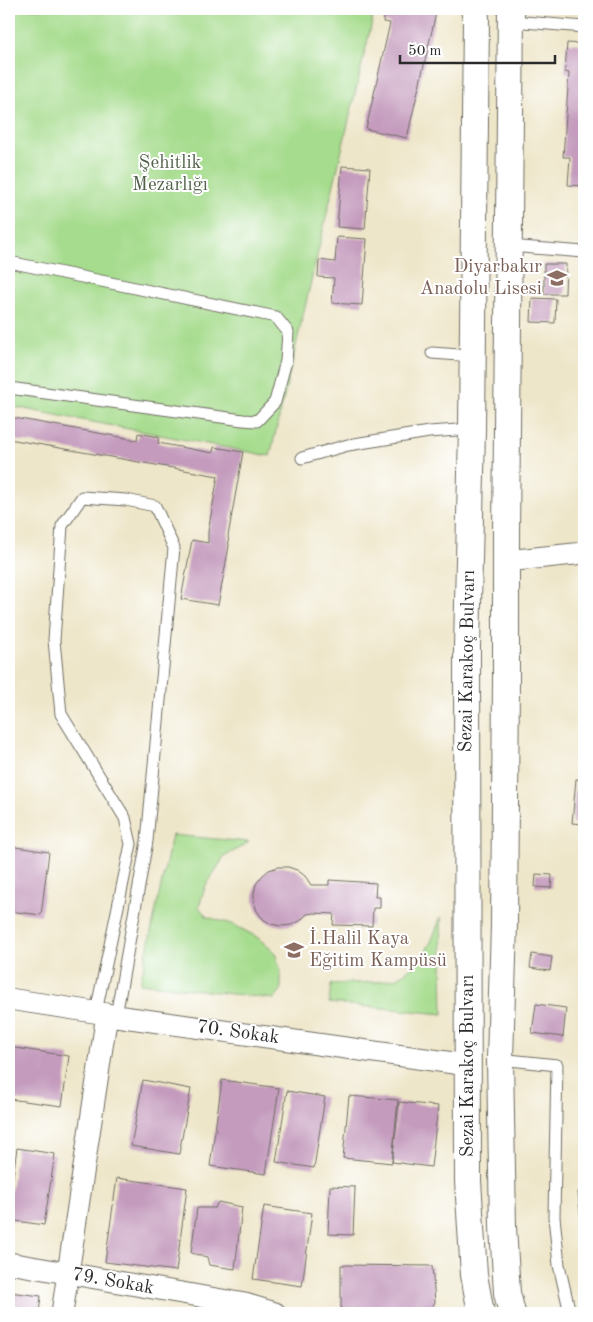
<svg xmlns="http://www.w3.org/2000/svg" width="593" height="1322" font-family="'Old Standard TT',serif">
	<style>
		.green { fill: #a6dc8d; stroke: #68845c }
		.building { fill: #c49bbd }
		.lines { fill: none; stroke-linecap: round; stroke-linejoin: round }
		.service-casing { stroke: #6f6c62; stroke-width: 13 }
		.minor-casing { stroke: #6f6c62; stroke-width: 23 }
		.tertiary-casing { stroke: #6f6c62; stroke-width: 28 }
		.path { stroke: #6f6c62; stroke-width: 3; stroke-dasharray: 4 4; stroke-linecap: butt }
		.service { stroke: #fff; stroke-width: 11 }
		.minor { stroke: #fff; stroke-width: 21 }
		.tertiary { stroke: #fff; stroke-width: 26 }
		.labels { text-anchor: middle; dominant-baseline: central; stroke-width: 4; stroke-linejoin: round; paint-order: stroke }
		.park-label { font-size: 19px; fill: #506048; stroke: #fff }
		.education-label { font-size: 19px; fill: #785e54; stroke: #fff; text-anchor: end }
		.street-label { font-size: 19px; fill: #2b2b2b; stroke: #fff }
	</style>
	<rect width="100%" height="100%" fill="#fff"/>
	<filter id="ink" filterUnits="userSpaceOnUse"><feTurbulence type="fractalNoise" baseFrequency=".02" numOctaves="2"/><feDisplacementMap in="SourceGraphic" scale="10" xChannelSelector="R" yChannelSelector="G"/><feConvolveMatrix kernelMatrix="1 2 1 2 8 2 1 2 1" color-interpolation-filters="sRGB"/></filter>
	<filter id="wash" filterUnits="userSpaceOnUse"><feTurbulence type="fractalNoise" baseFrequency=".0096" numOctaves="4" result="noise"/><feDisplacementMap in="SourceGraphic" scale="20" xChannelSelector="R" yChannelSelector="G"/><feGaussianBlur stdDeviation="1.12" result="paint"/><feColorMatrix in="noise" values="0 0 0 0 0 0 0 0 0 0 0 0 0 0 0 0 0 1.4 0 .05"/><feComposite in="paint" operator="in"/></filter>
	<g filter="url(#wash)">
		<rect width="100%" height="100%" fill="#eee6c9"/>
		<path class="green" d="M9 9H375L270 456 9 406Z
			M172 835 249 842 224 857 205 887 199 907 207 917 232 924 257 937 275 953 281 971V990L274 999 140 983Z
			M441 917 443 1014 329 1003 331 984 376 982 398 978 421 959 431 942Z"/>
		<g id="blocks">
			<path class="building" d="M386 9H437L407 138 366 129 390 23 383 22Z
				M567 43 584 44V186L568 185 570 157H563L569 73 565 72Z
				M342 166 370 168 365 229 337 227Z
				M337 237 367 239 362 305 332 303 334 278 318 277 319 260 335 262Z
				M544 264H566L565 294H544Z
				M532 298 556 299 555 323 531 322Z
				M9 417 137 440 138 433 159 437 158 443 213 453 214 447 243 452 228 536 229 546 218 605 181 599 192 540 208 543V532L218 476 9 439Z
				M576 779 584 780V824L572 823Z
				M9 846 49 852 41 915 9 911Z
				M278 867H288L297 870 305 876 311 885H329V880L376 883 375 897H380V908H373L372 926 333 925 334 914 314 913 307 914 300 921 291 925 281 926 271 924 263 919 257 911 254 902V893L256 884 262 876 269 870Z
				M536 874 552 875 551 888 535 887Z
				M532 954 552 957 550 971 530 968Z
				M536 1004 566 1008 563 1037 532 1033Z
				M9 1047 69 1056 62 1106 9 1099Z
				M143 1080 191 1089 179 1154 131 1146Z
				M222 1080 279 1088 266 1174 210 1166Z
				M287 1091 325 1097 314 1168 276 1162Z
				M349 1096 398 1100 392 1163 343 1158Z
				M399 1102 438 1106 431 1167 392 1162Z
				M17 1148 55 1154 44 1225 9 1220V1205Z
				M117 1178 187 1188 176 1271 105 1262Z
				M330 1186 355 1187 353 1235 328 1234Z
				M584 1191V1244H583L578 1192Z
				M218 1202 242 1207 235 1269 209 1265 207 1257 191 1253 197 1208H215Z
				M264 1206 312 1213 302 1286 253 1279Z
				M341 1265 432 1266 435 1302 429 1313H343L341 1311Z
				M9 1292 41 1296 39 1313H9Z"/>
		</g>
	</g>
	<g filter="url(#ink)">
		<use href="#blocks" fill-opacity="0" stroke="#6f6c62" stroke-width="1"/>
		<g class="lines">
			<defs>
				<path id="service" d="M512 21 584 27
					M509 246 584 252
					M9 262 276 317 288 332 286 361 275 402 257 421 243 420 9 388
					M432 353 473 356
					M302 458 348 445 429 432 472 429
					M96 1012 131 844 125 818 61 714 54 640 62 526 82 497 126 500 155 506 174 548 147 841 116 1016
					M500 1059 557 1065 554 1217 559 1265 570 1313"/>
				<path id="minor" d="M506 561 584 553
					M9 999 107 1014 116 1016 468 1065
					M9 1263 245 1304 275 1313
					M62 1313 107 1014"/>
				<path id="tertiary" d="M474 9 476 18 472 429 467 647 468 1181 474 1275 481 1313
					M511 9 506 534V682L504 925 500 1059 503 1227 507 1293 512 1313"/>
			</defs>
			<use href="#service" class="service-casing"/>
			<use href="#minor" class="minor-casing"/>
			<use href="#tertiary" class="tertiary-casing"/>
			<path class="path" d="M9 167C12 178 16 190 9 201"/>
			<use href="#service" class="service"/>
			<use href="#minor" class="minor"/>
			<use href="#tertiary" class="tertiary"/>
		</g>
	</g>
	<defs>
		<symbol id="school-bare" viewBox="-9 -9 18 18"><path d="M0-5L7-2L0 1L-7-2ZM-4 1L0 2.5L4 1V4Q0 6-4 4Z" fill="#8d6e63" stroke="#fff" stroke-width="2.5" paint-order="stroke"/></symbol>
	</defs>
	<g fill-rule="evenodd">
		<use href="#school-bare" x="543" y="264" width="28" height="28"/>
		<use href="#school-bare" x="280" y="936" width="28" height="28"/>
	</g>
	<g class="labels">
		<g class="park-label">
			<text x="170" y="163">Şehitlik<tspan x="170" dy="22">Mezarlığı</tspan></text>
		</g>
		<g class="education-label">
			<text x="542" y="267">Diyarbakır<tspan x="542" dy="22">Anadolu Lisesi</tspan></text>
			<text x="309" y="939" text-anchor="start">İ.Halil Kaya<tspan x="309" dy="22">Eğitim Kampüsü</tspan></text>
		</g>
		<g class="street-label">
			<text transform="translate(468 661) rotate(-89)">Sezai Karakoç Bulvarı</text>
			<text transform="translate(238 1033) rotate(8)">70. Sokak</text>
			<text transform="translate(468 1066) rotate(-90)">Sezai Karakoç Bulvarı</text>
			<text transform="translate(113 1282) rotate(10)">79. Sokak</text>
		</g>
	</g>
	<rect width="593" height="1322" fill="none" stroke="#fff" stroke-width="30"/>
	<path d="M400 55v8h155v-8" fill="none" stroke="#2b2b2b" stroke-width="2.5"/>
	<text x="408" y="55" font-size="15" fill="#2b2b2b" stroke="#ffffff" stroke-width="4" paint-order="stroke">50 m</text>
</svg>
